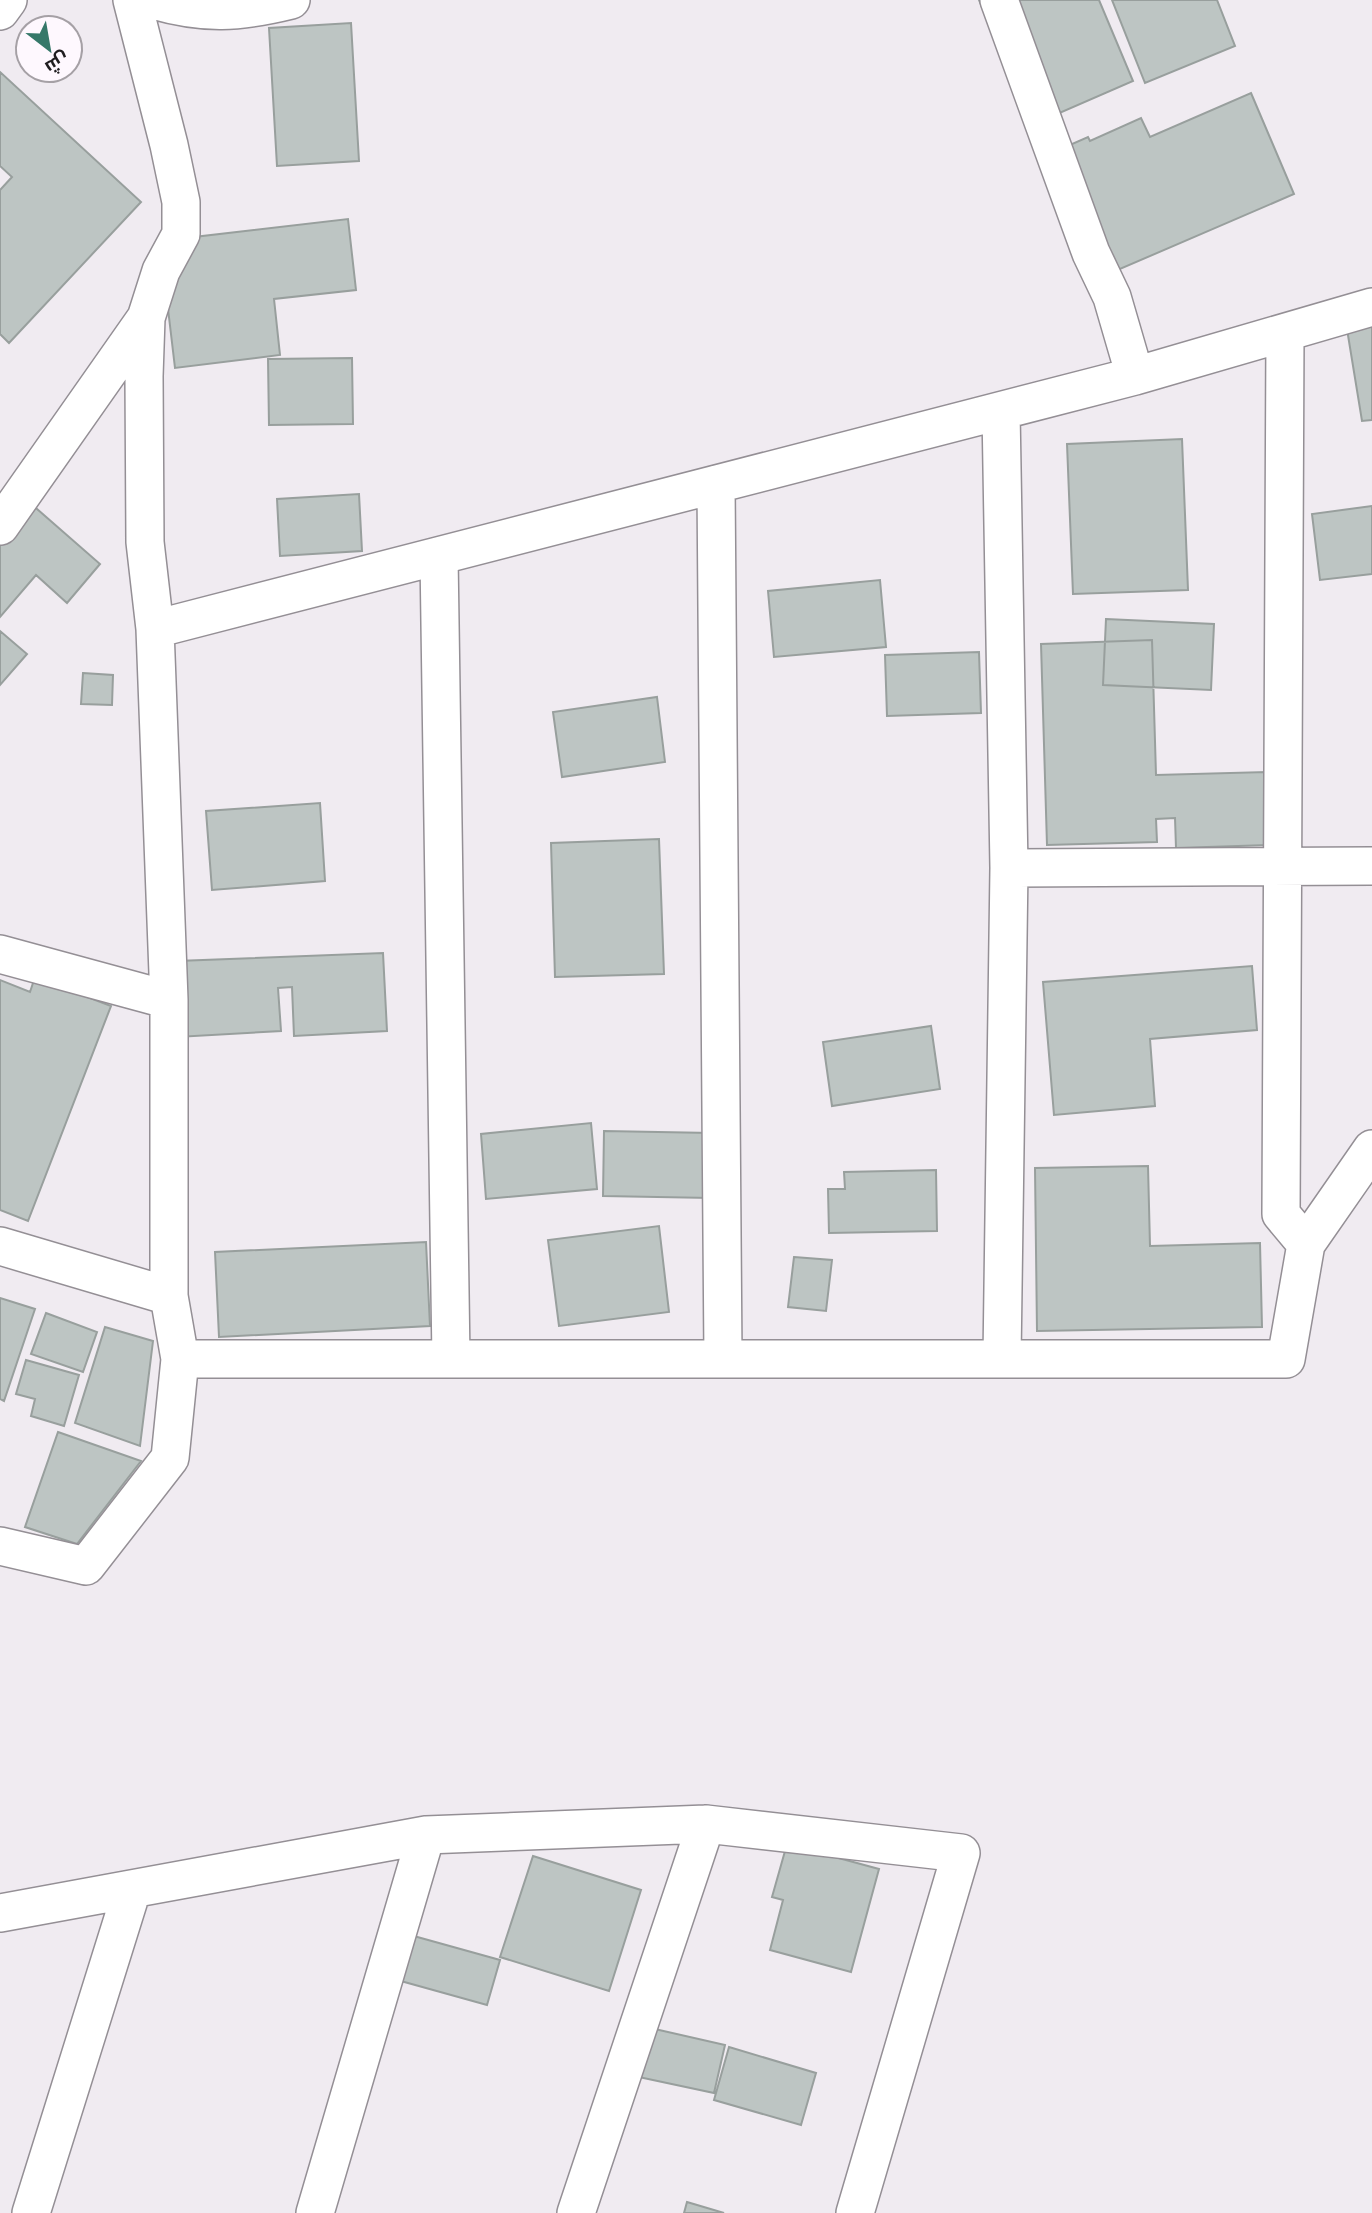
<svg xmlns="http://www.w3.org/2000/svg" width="1372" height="2213" font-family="Inter,Cairo,sans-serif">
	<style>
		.building { fill: #bdc5c3; stroke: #989f9d; stroke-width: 2 }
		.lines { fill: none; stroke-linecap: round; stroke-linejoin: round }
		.street-casing { stroke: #948f95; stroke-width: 40 }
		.street { stroke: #fff; stroke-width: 37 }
	</style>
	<rect width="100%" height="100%" fill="#f0ebf1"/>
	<path class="building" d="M979 0H1099L1133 81 1032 125Z
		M1112 0H1217L1235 46 1145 83Z
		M351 23 359 161 277 166 269 28Z
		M0 72 141 202 9 343 0 334V190L12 177 0 166Z
		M1251 93 1294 194 1092 281 1040 158 1088 137 1090 141 1141 118 1150 137Z
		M348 219 356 290 274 299 280 355 175 368 160 241Z
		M1372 319V420L1362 421 1346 323Z
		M352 358 353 424 269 425 268 359Z
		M1182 439 1188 590 1073 594 1067 444Z
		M13 488 100 564 67 603 36 575 0 617V503Z
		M359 494 362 551 280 556 277 499Z
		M1372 506V574L1320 580 1312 514Z
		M880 580 886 647 774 657 768 591Z
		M1106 619 1214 624 1211 690 1103 685Z
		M0 631 27 654 0 685Z
		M1152 640 1156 775 1267 772 1269 845 1176 848 1175 818 1156 819 1157 842 1047 845 1041 644Z
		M979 652 981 713 887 716 885 655Z
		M83 673 113 675 112 705 81 704Z
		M657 697 665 762 562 777 553 712Z
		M320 803 325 881 212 890 206 811Z
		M659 839 664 974 555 977 551 843Z
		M383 953 387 1031 294 1036 292 987 278 988 281 1031 177 1037V961Z
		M1252 966 1257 1030 1150 1039 1155 1106 1054 1115 1043 982Z
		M35 977 111 1006 28 1221 0 1210V980L30 992Z
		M931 1026 940 1089 832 1106 823 1042Z
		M591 1123 597 1189 486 1199 481 1134Z
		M604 1131 712 1133 711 1198 603 1196Z
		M1148 1166 1150 1246 1260 1243 1262 1327 1037 1331 1035 1168Z
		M936 1170 937 1231 829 1233 828 1189H845L844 1172Z
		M659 1226 669 1312 559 1326 548 1240Z
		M426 1242 430 1326 219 1337 215 1252Z
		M794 1257 832 1260 826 1311 788 1307Z
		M0 1298 35 1309 4 1401 0 1399Z
		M46 1313 97 1332 83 1372 31 1354Z
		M105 1327 153 1341 140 1446 75 1423Z
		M26 1360 79 1375 64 1426 31 1416 35 1399 16 1394Z
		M58 1432 141 1461 77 1544 25 1527Z
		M787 1844 879 1869 851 1972 770 1950 783 1900 772 1897Z
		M533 1856 641 1890 609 1991 500 1957Z
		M403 1933 500 1960 487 2005 390 1978Z
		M646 2027 725 2045 714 2093 634 2076Z
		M729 2047 816 2073 801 2125 714 2100Z
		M687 2202 724 2213H684Z"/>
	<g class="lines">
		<defs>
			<path id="street" d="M132 0 169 145 181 202V234L161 271 146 318 144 376 145 542 155 629 169 1000
				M153 0C205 15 238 13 291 0
				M999 0 1091 253 1112 297 1135 376 1372 307
				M0 11 8 0
				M1285 333 1281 1214 1306 1244
				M1001 411 1009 868 1002 1358
				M716 484 723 1358
				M0 526 146 318
				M439 556 451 1359
				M155 629 1135 376
				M1009 868 1372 866
				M0 954 169 1000V1296L180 1359 170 1458 86 1566 0 1546
				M0 1246 169 1296
				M180 1359H1286L1306 1244 1372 1149
				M0 1913 426 1835 706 1824 961 1853 855 2213
				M31 2213 132 1890
				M315 2213 426 1835
				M576 2213 706 1824"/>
		</defs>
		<use href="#street" class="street-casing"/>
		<use href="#street" class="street"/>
	</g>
	<g transform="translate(49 49) rotate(149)"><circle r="33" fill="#fef8fe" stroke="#a5a0a5" stroke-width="2"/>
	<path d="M0-5L12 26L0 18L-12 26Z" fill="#357869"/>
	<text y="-10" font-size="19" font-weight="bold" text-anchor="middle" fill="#1f1d1f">ش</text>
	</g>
</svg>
